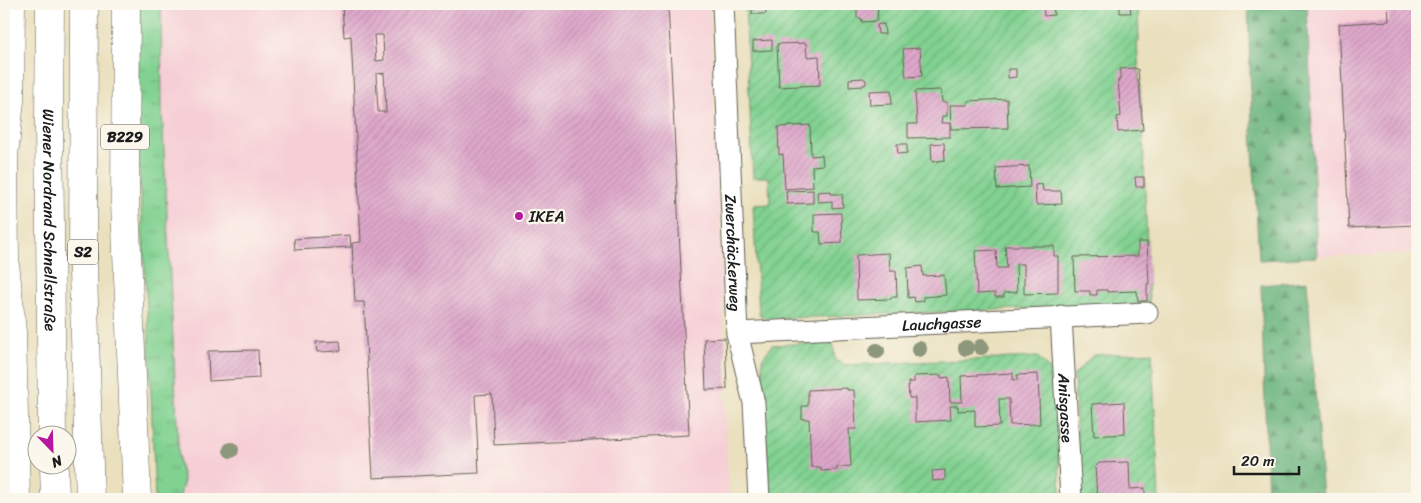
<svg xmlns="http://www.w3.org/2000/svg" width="1421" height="503" font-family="Sriracha,sans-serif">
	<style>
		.built { fill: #f6cfd6 }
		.grass { fill: url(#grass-tufts); stroke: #4e7656 }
		.forest { fill: url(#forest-firs); stroke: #42684c }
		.garden { fill: url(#garden-furrows); stroke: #4e7656 }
		.building { fill: url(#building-hatch); fill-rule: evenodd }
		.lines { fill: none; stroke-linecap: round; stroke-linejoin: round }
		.minor-casing { stroke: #646155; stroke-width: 23 }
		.major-casing { stroke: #646155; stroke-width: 29 }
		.highway-casing { stroke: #646155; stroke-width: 29 }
		.minor { stroke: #fff; stroke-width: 21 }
		.major { stroke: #fff; stroke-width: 28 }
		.highway { stroke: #fff; stroke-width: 28 }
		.tree { fill: #8c977b }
		.poi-dot { fill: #b5179e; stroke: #fbf7ec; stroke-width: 2 }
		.labels { text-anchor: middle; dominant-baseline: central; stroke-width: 4.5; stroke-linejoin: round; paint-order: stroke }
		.shield { fill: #fbf7ec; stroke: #5f5e5a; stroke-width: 1 }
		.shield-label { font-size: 15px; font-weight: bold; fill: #1c1c1c }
		.poi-label { font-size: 16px; fill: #1c1c1c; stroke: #fbf7ec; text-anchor: start }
		.street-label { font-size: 16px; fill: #1c1c1c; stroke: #fbf7ec }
	</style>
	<defs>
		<pattern id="grass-tufts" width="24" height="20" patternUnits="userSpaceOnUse" patternTransform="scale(1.25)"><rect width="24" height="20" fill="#81d191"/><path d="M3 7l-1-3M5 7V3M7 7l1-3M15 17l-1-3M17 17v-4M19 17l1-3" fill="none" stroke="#6fb37c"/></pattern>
		<pattern id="forest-firs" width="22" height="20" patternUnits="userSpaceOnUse" patternTransform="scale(1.25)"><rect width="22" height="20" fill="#68b37b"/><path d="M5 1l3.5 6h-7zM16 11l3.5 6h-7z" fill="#559164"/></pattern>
		<pattern id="garden-furrows" width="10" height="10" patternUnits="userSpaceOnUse" patternTransform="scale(1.25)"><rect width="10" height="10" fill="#81d191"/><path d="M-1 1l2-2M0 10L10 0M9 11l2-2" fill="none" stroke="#6fb37c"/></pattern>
		<pattern id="building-hatch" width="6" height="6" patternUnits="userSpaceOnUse" patternTransform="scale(1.25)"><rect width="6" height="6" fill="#dea7ca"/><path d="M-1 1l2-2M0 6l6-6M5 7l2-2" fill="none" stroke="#be8fad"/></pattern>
	</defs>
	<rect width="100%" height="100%" fill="#fbf7ec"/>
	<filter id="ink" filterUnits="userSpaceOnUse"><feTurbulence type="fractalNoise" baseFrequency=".02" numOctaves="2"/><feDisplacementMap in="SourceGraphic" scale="10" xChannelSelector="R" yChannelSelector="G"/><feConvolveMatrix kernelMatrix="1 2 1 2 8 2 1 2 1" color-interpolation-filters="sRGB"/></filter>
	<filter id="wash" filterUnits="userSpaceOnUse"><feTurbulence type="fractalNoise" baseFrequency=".0096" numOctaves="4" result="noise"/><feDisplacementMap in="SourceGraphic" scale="20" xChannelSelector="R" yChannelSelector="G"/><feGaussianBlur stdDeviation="1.12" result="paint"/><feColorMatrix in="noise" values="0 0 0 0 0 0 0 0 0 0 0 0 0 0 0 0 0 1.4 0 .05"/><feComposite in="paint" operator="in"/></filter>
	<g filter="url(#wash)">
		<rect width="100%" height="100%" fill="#eae0be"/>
		<path class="built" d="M144 4H709L727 389H724L729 499H164Z
			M1307 4H1417V253L1317 257Z"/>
		<path class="grass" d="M139 4H161L162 110 179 463 184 481 179 499H155L149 340 140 191 138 95Z"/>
		<path class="forest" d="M1248 4H1307L1317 257 1259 260 1252 131Z
			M1307 281 1323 499H1268L1261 285Z"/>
		<path class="garden" d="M745 4H1138L1139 42 1137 43 1143 130 1149 304 765 319 759 314 753 205 770 204 769 177H753Z
			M833 342 835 361H841L842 365 1038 357 1055 376 1061 499H769L762 359 772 345Z
			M1152 352 1159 499H1080L1074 375 1093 355Z"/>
		<g id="blocks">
			<path class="building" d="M342 4H668L689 435 494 445 492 394 475 395 479 473 373 478 364 302H355L352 243 361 242 351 36 344 37ZM374 35H383L384 60 376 61ZM384 73 386 112H378L376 74Z
				M752 4H765L766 14H752Z
				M857 4H878L877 21 862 22 861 18H857Z
				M1043 4H1053L1054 15 1044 16Z
				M1120 4H1130L1131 13H1120Z
				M1388 4H1417V225L1349 228 1339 24 1389 21Z
				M880 24H884L885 34H878L877 25Z
				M772 40V50L753 51V41Z
				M806 43 807 57 819 56 820 85 779 87 777 44Z
				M920 48 922 76 906 77 903 49Z
				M1134 68 1138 69 1143 130 1118 132 1117 117 1121 116 1118 80H1120V69Z
				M1008 69H1016V77L1008 78Z
				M863 78 866 80V84L863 85V86L849 87V79Z
				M891 90 892 104 870 105 869 91Z
				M941 90 942 102H947V116H942L941 123H950V137L908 138V124H917L915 91Z
				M1007 99 1008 128 951 129 950 105H968V101Z
				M810 125 811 156 822 155 823 165 812 166 813 187 785 189 783 154 779 155 778 127Z
				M944 143 945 160 932 162 931 144Z
				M897 144H907V153L898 154Z
				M1029 166 1030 187 997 189 996 168Z
				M1135 177H1144V187H1136Z
				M1042 184 1043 191H1061L1062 204 1036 205 1035 185Z
				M813 190V203L787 204 786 191Z
				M831 191V194H842L843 207 832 208V201L818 202 817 192Z
				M841 213 842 243 821 244 820 232H814V214Z
				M350 235 351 247 295 250 294 239Z
				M1138 242H1147L1149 284H1147V301H1138L1137 291 1107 292V290H1097V295H1090V291H1075L1074 257 1138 256Z
				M1005 246H1054V256H1058V293L1024 294V264H1016L1017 292 1004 293V297H995V293L977 294 975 251 996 250 997 268H1007Z
				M889 253 890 271H896L897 297H891V299L857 300 856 255Z
				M922 266 923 276 944 275 946 295 923 297 924 301 915 302 914 297 908 298 907 268Z
				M725 338 727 389 706 390 704 339Z
				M340 341 341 351 317 352 316 342Z
				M258 350 259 378 209 381 208 351Z
				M1013 373V380H1018L1017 375 1038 374 1040 424 1010 425 1009 399H999L1000 426 975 427V410L958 411V406H950L951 420 915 422V398H909L908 382H914V376L941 375V378L949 377 950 402H962L961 376Z
				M847 388V390H854L856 429H849L851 466 837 467V470L821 471V467H811L809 419H802V406H808V390Z
				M1124 402 1125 434 1094 436 1092 404Z
				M1129 462 1130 489 1145 488V497L1154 496V499H1101V497H1097L1095 467 1099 463Z
				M945 470V480L933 481 932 471Z"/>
		</g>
	</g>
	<g filter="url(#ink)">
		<use href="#blocks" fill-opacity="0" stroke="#646155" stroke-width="1"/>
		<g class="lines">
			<defs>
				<g id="minor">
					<path id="s1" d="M723 4 737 333 754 403 759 499"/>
					<path id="s2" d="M1061 316 1071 499"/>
					<path id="s3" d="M737 333 1147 313"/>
				</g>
				<path id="major" d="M11 4 10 101 4 156 5 263 12 332 16 499
					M126 4 125 202 137 499"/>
				<g id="highway">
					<path id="s4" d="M50 4 49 120 52 436"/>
					<path d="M84 4 83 271 90 499"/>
					<path d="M54 466 55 499"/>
				</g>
			</defs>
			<use href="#minor" class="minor-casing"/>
			<use href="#major" class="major-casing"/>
			<use href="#highway" class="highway-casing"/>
			<use href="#minor" class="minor"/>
			<use href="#major" class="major"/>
			<use href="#highway" class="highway"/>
		</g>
		<g class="tree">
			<circle cx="981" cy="347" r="8"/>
			<circle cx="966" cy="348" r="8"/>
			<circle cx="919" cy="349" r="8"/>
			<circle cx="877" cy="351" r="8"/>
			<circle cx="231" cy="450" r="8"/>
		</g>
	</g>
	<circle class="poi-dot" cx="519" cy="216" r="5"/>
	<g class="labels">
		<g class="shield">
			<rect x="101" y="124.5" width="48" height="25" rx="4"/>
			<rect x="68" y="239.5" width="30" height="25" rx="4"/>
		</g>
		<g class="shield-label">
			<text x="125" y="137">B229</text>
			<text x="83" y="252">S2</text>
		</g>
		<g class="poi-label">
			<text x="529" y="216">IKEA</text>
		</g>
		<g class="street-label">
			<text stroke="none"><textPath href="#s4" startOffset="216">Wiener Nordrand Schnellstraße</textPath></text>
			<text stroke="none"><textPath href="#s1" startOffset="249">Zwerchäckerweg</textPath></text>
			<text stroke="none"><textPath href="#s3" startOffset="205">Lauchgasse</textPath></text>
			<text stroke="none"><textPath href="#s2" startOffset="92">Anisgasse</textPath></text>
		</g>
	</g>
	<rect width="1421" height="503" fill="none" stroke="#fbf7ec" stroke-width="20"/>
	<g transform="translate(52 450) rotate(157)"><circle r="24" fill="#fbf7ec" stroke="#a29f99"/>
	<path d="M0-4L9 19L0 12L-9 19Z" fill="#b5179e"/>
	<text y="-8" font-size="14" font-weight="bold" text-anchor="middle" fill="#1c1c1c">N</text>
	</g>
	<path d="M1234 466v8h65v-8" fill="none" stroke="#1c1c1c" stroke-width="2.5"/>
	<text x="1241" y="466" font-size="15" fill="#1c1c1c" stroke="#fbf7ec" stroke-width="4" paint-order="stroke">20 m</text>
</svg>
